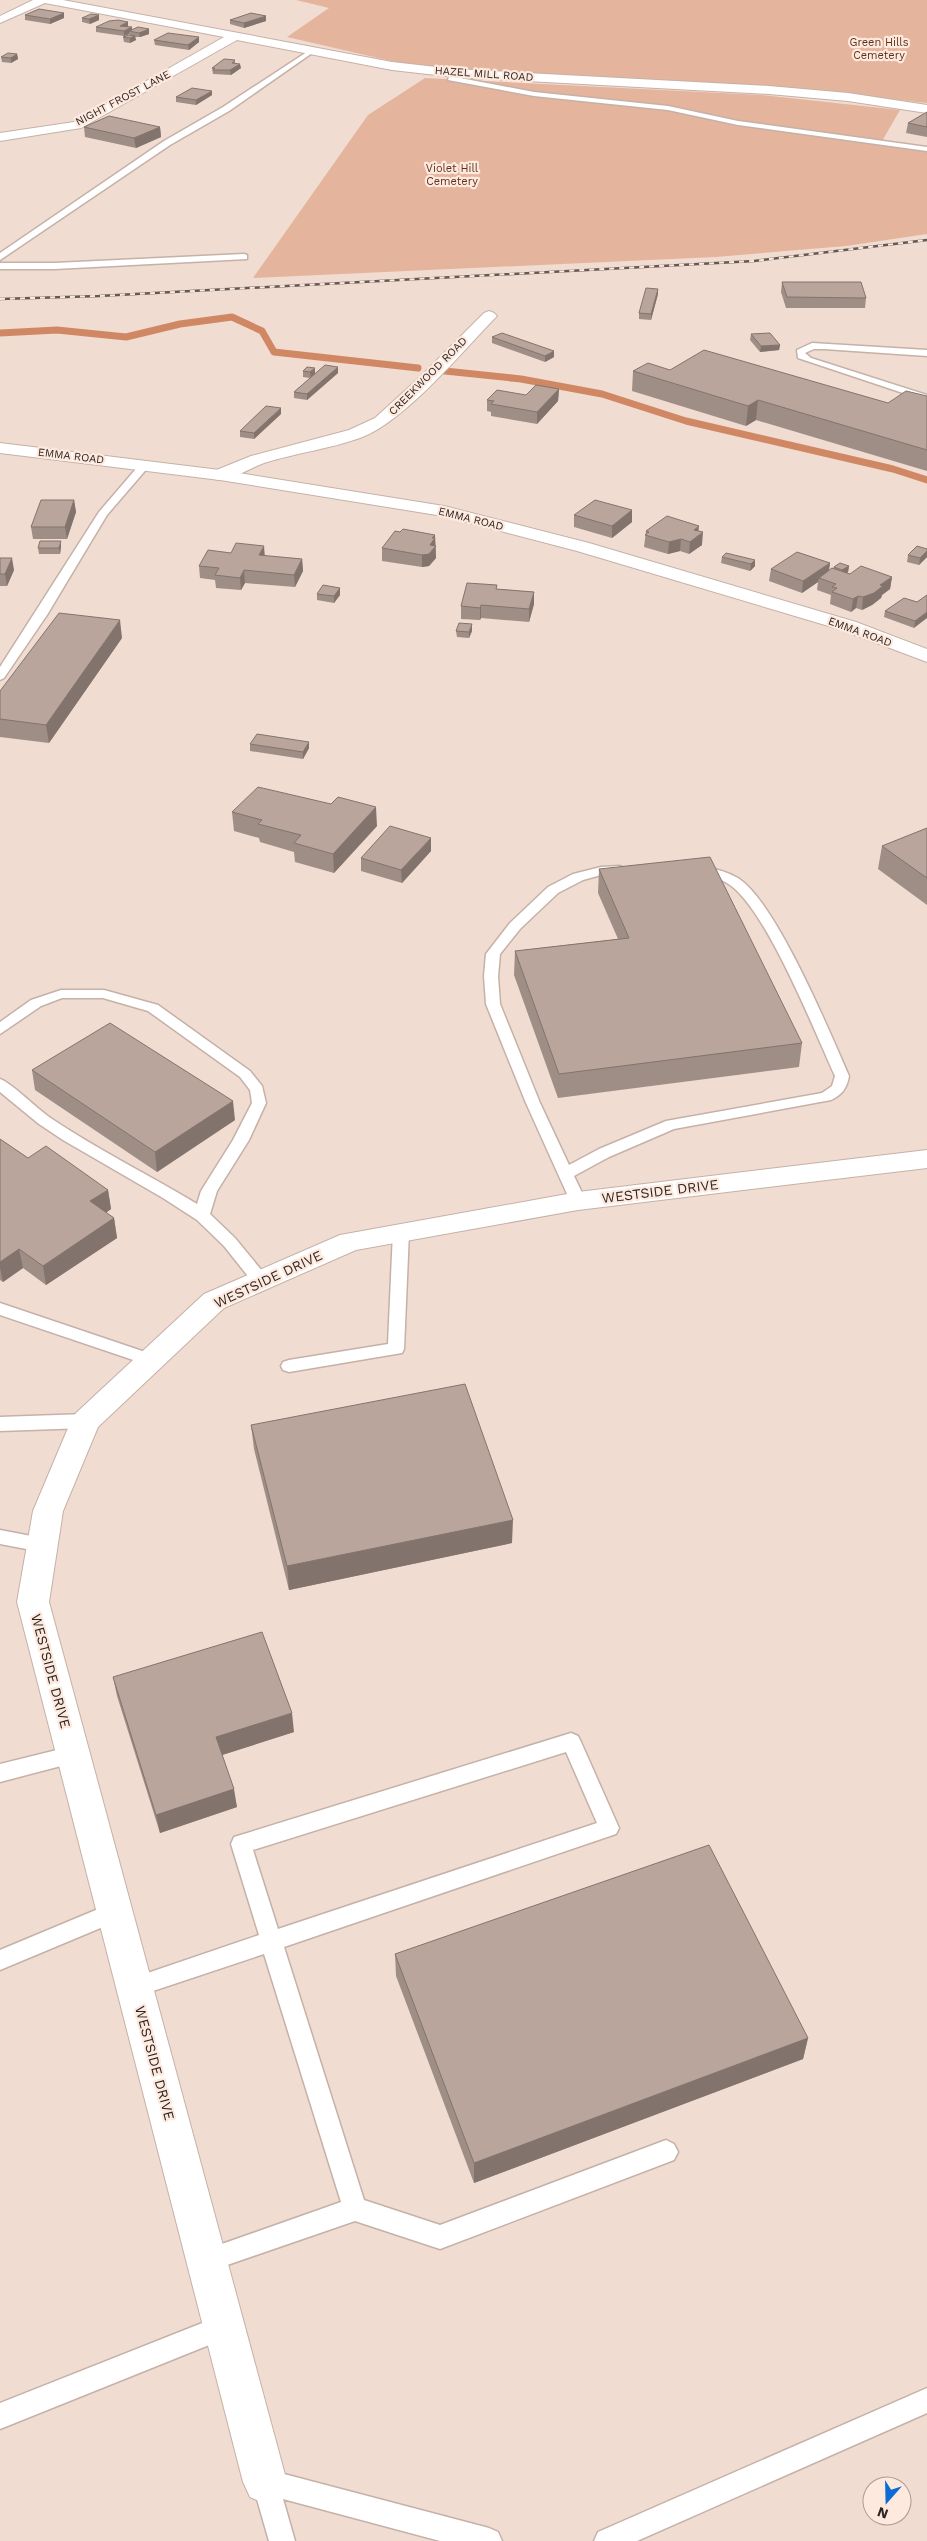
<svg xmlns="http://www.w3.org/2000/svg" width="927" height="2541" font-family="'Work Sans',sans-serif">
	<style>
		.green { fill: #e5b49d }
		.lines { fill: none; stroke-linecap: round; stroke-linejoin: round }
		.stream { stroke: #d08864; stroke-width: 7 }
		.service-casing { stroke: #c5b1a7; stroke-width: 3 }
		.minor-casing { stroke: #c5b1a7; stroke-width: 2 }
		.tertiary-casing { stroke: #c5b1a7; stroke-width: 2 }
		.service { fill: #fff; fill-rule: evenodd }
		.minor { fill: #fff; fill-rule: evenodd }
		.tertiary { fill: #fff; fill-rule: evenodd }
		.rail-casing { stroke: #635852; stroke-width: 2.5 }
		.rail { stroke: #fee9df; stroke-width: 2; stroke-dasharray: 5; stroke-linecap: butt }
		.wall { fill: #9f8e86 }
		.shaded-wall { fill: #82746d }
		.building { fill: #b9a59c; stroke: #82746d }
		.labels { text-anchor: middle; dominant-baseline: central; stroke-width: 4.5; stroke-linejoin: round; paint-order: stroke }
		.far-park-label { font-size: 11px; fill: #5f2f16; stroke: #fee9df }
		.far-street-label { font-size: 11px; fill: #2d2521; stroke: #fee9df }
		.street-label { font-size: 14px; fill: #2d2521; stroke: #fee9df }
	</style>
	<rect width="100%" height="100%" fill="#f1dcd2"/>
	<path class="green" d="M296 0H927V103L763 86 464 70 404 64 287 37 329 8Z
		M425 78 761 95 900 110 881 143 927 148V234L846 246 716 257 253 278 368 115Z"/>
	<g class="lines">
		<path class="stream" d="M0 333 57 330 126 337 180 324 232 317 262 331 274 352 418 368
			M445 371 521 379 602 394 686 421 893 469 927 480"/>
		<defs>
			<path id="service" d="M313 48 315 51 229 111 170 145 0 260V253L164 141 223 107Z
				M451 71H457L455 77 534 92 668 106 738 121 927 147V151L738 125 668 110 534 96 448 80Z
				M244 254 247 255V259L55 269H0V263H55Z
				M812 343 927 350V356L824 349H814L805 353 811 358 927 395V401L798 358 797 350Z
				M141 463 150 465 107 515 47 615 4 678 0 680V667L99 512Z
				M699 865C711 868 725 871 736 877 774 897 830 1033 849 1076 847 1088 842 1095 831 1100L674 1129 609 1157 574 1176 586 1201 584 1205H572L526 1103 486 1004 484 976 486 954 510 923 548 887 573 874 601 867 620 866 627 870 620 874 601 875 583 880 558 893 520 929 500 954 498 976 500 1004 540 1103 569 1165 599 1149 666 1121 822 1093 832 1086 835 1076C815 1033 765 905 727 883 718 877 704 875 694 872L692 869 694 866Z
				M61 990H104L158 1005 250 1071 262 1086 266 1103 249 1140 217 1191 210 1214 235 1238 267 1277 269 1281 267 1285H255L224 1246 197 1220 163 1198 63 1140 39 1124 0 1092V1079C12 1083 38 1110 52 1119 98 1150 149 1175 197 1204L201 1191 233 1140 252 1103 250 1090 240 1077 148 1011 103 998H62L41 1006 0 1034V1022L31 1000Z
				M401 1226 407 1228 409 1232 404 1349 402 1353 289 1372 283 1370 281 1366 283 1362 289 1360 388 1344 393 1232 395 1228Z
				M0 1303 157 1356 159 1360 157 1364 151 1366 0 1315Z
				M86 1414 92 1416 95 1421 92 1426 86 1428 0 1431V1417Z
				M0 1530 42 1538 48 1540 51 1545 48 1550 42 1552 0 1544Z
				M571 1733 578 1736 581 1742 619 1828 616 1834 284 1947 364 2200 440 2225 666 2140 674 2144 678 2152 674 2160 440 2249 355 2221 207 2272 199 2268 195 2260 199 2252 341 2202 264 1954 135 1997 127 1994 124 1987 127 1980 259 1935 231 1844 234 1837ZM566 1752 597 1823 278 1929 253 1850Z
				M73 1746 80 1749 83 1755 80 1761 0 1782V1764Z
				M115 1902 122 1905 126 1912 122 1919 0 1970V1950Z
				M225 2314 234 2317 237 2326 234 2335 0 2429V2403Z
				M927 2388V2413L637 2541H594L598 2532Z
				M265 2469 489 2528 498 2532 502 2541H440L283 2499 295 2541H269L252 2482 256 2473Z"/>
			<path id="minor" d="M33 0H63L392 62 454 69 769 86 848 93 927 105V113L848 101 769 94 454 77 392 70 237 40 81 128 0 141V133L74 122 224 37 45 3 0 23V16Z
				M489 311 494 313 497 316 494 319C461 353 404 422 360 438 329 449 296 453 264 463 249 468 230 483 214 479L211 475 214 471 251 456 349 430 375 418 420 377 484 313Z
				M927 1150V1168L578 1210 356 1250 224 1308 98 1427 63 1511 49 1602 287 2482 280 2497 265 2504 250 2497 243 2482 17 1602 33 1511 71 1421 76 1413 204 1294 340 1235 578 1192Z"/>
			<path id="tertiary" d="M0 443 220 470 444 506 589 543 856 622 927 649V662L842 630 577 551 443 516 220 480 0 453Z"/>
		</defs>
		<use href="#service" class="service-casing"/>
		<use href="#minor" class="minor-casing"/>
		<use href="#tertiary" class="tertiary-casing"/>
		<use href="#service" class="service"/>
		<use href="#minor" class="minor"/>
		<use href="#tertiary" class="tertiary"/>
		<defs>
			<path id="rail" d="M0 299 99 296 754 261 927 240"/>
		</defs>
		<use href="#rail" class="rail-casing"/>
		<use href="#rail" class="rail"/>
	</g>
	<path class="wall" d="M64 13V18L50 24 25 20V15Z
		M82 18 99 20 90 24 82 22Z
		M230 20 266 21 244 28 230 24Z
		M128 22V27H132V30L149 34 140 37H135L136 40 130 43 124 42 123 37 130 35 129 34 124 36 96 32V27Z
		M199 37V42L189 50 155 45 154 40Z
		M17 54 18 59 11 63 2 62 1 57Z
		M235 60V63L241 68 231 75 213 74 212 68Z
		M212 95 196 105 176 102V97Z
		M927 112V137L906 133 908 123Z
		M84 127H160L161 137 136 148 85 137Z
		M782 282 866 298 865 308H786L781 292Z
		M658 294 651 320 639 319V313Z
		M751 334 780 345 779 350 760 352 750 340Z
		M492 337 554 357 545 362 492 343Z
		M307 367 315 374 338 373 307 400 294 398V392L310 378 303 377V371Z
		M670 370 888 403 927 396V471L756 420 746 426 632 391 633 371Z
		M559 389 558 401 537 424 491 416V412L487 411V400L526 395Z
		M281 414 254 439 240 437V431Z
		M74 500 76 512 67 539H33L31 527Z
		M632 510V522L612 538 574 527V515Z
		M646 531H698L702 545 689 554 680 551 668 554 644 547Z
		M435 538 436 558 429 566 422 567 382 561V548Z
		M61 547 60 554H39L38 548Z
		M927 549V557L919 565 907 562 908 555Z
		M265 556 302 559 303 571 295 587 245 583 241 590 216 588 215 580 200 578 199 566Z
		M722 557 755 560V566L750 571 721 563Z
		M0 558 14 570 7 586H0Z
		M830 563 829 571 833 568 834 567 849 566 848 572 847 573 850 574 892 577 890 589 882 595 881 598 872 605 862 610 856 608 851 612 830 604 831 595 817 590 818 582 802 593 769 581 771 569Z
		M340 588V595L334 603 317 600V594Z
		M497 589 534 592V604L529 622 481 618 480 620 461 619V606Z
		M927 595 914 628 884 617 885 611 917 602Z
		M456 631H472L469 638 457 637Z
		M122 638 49 743 0 737V691Z
		M250 744 309 748 303 759 250 751Z
		M232 812 377 826 334 873 295 862 294 852 260 842 259 838 234 831Z
		M927 828V905L878 869 882 846Z
		M431 851 402 883 361 871V858Z
		M599 869 802 1043 799 1067 558 1098 514 975 515 951 618 939 598 893Z
		M32 1070 235 1120 157 1172 35 1090Z
		M0 1139 28 1158 108 1190 111 1209 106 1213 114 1218 117 1238 46 1285 23 1268 3 1282 0 1280Z
		M251 1425 512 1543 289 1590 254 1449Z
		M113 1677 294 1732 222 1755 237 1807 160 1833 117 1696Z
		M395 1954 808 2038 803 2059 474 2183 396 1976Z"/>
	<path class="shaded-wall" d="M64 13V18L50 24V19Z
		M99 15V20L90 24 89 19Z
		M266 16V21L244 28V23Z
		M128 22V27L120 26Z
		M132 27V31H129V34L124 36V31Z
		M149 29V34L140 37 139 33Z
		M135 36 136 40 130 43V38Z
		M199 37V42L189 50 188 45Z
		M17 54 18 59 11 63V58Z
		M240 64 241 68 231 75 230 70Z
		M212 91V95L196 105V100Z
		M160 127 161 137 136 148 134 138Z
		M658 289V294L651 320V314Z
		M780 345 779 350 760 352 761 346Z
		M554 351V357L545 362V356Z
		M338 367V373L307 400V394Z
		M315 368V374L311 378 310 372Z
		M559 389 558 401 537 424V412Z
		M758 400 756 420 746 426 748 406Z
		M281 408V414L254 439V433Z
		M74 500 76 512 67 539 65 527Z
		M632 510V522L612 538V526Z
		M699 526 698 536 703 532 702 545 689 554 690 542 694 530Z
		M435 535 436 558 429 566 422 567V555L430 545 432 538Z
		M681 539 680 551 668 554 669 542Z
		M61 541V547L60 554 59 548Z
		M264 546 265 558 259 555Z
		M927 551V557L919 565 920 558Z
		M12 558 14 570 7 586 5 574Z
		M302 559 303 571 295 587 294 575Z
		M755 560V566L750 571 751 564Z
		M830 563 828 575 819 578 818 582 802 593 803 581Z
		M849 566 848 572 842 577V570Z
		M244 570 245 583 241 590 240 578Z
		M892 577 890 589 882 595 881 598 872 605 862 610 863 597Z
		M340 588V595L334 603V596Z
		M534 592V604L529 622V609Z
		M858 596 856 608 851 612 853 599Z
		M481 605V618L480 620V608Z
		M927 612V618L914 628 915 621Z
		M120 620 122 638 49 743 46 725Z
		M472 624V631L469 638V632Z
		M309 742V748L303 759V752Z
		M376 807 377 826 334 873 333 854Z
		M431 838V851L402 883 401 870Z
		M233 1101 235 1120 157 1172 155 1152Z
		M108 1190 111 1209 94 1221 90 1201Z
		M114 1218 117 1238 46 1285 43 1266Z
		M19 1249 23 1268 3 1282 0 1268V1262Z
		M513 1520 512 1543 289 1590 287 1566Z
		M292 1713 294 1732 219 1756 216 1737Z
		M234 1789 237 1807 160 1833 156 1815Z
		M808 2038 803 2059 474 2183V2163Z"/>
	<path class="building" d="M39 9 64 13 50 19 25 15Z
		M251 13 266 16 244 23 230 20Z
		M91 14 99 15 89 19 82 18Z
		M118 20 128 22 120 26 132 27 124 31 96 27 109 21Z
		M138 27 149 29 139 33 129 31Z
		M168 33 199 37 188 45 154 40Z
		M129 35 135 36 130 38 123 37Z
		M8 53 17 54 11 58 1 57Z
		M224 59 235 60 232 63 240 64 230 70H213L215 68H212Z
		M192 88 212 91 196 100 176 97Z
		M927 112V127L908 123Z
		M109 116 160 127 134 138 84 127Z
		M782 282H861L866 298 787 297Z
		M646 288 658 289 651 314 639 313Z
		M502 333 554 351 545 356 492 337Z
		M770 333 780 345 761 346 751 334Z
		M704 350 888 403 906 391 927 396V450L758 400 748 406 633 371 648 363 670 370Z
		M325 365 338 367 307 394 294 392Z
		M307 367 315 368 310 372 303 371Z
		M536 385 559 389 537 412 491 404 494 401 487 400 497 390 526 395Z
		M266 406 281 408 254 433 240 431Z
		M41 500H74L65 527H31Z
		M595 500 632 510 612 526 574 515Z
		M667 516 699 526 694 530 703 532 690 542 681 539 669 542 645 535 649 532 646 531Z
		M403 529 435 535 432 538H435L430 545 436 546 429 554 422 555 382 548 395 531 400 532Z
		M40 541H61L59 548H38Z
		M236 543 264 546 259 555 302 559 294 575 244 570 240 578 215 575 219 568 199 566 208 550 231 553Z
		M917 546 927 549V551L920 558 908 555Z
		M797 552 830 563 803 581 771 569Z
		M726 553 755 560 751 564 722 557Z
		M0 558H12L5 574H0Z
		M840 563 849 566 842 570 834 567Z
		M861 566 892 577 880 585 883 586 874 593 863 597 858 596 853 599 832 592 837 588 832 587 836 584 819 578 832 568 850 574Z
		M467 583 497 585 496 589 534 592 529 609 481 605 480 608 461 606Z
		M323 585 340 588 334 596 317 594Z
		M927 595V612L915 621 885 611 904 598 917 602Z
		M59 613 120 620 46 725 0 719V691Z
		M459 623 472 624 469 632 456 631Z
		M257 734 309 742 303 752 250 744Z
		M258 787 331 804 338 797 376 807 333 854 294 843 301 835 258 824 262 820 232 812Z
		M390 826 431 838 401 870 361 858Z
		M927 828V878L882 846Z
		M710 857 802 1043 559 1074 515 951 629 938 599 869Z
		M110 1023 233 1101 155 1152 32 1070Z
		M0 1139 28 1158 46 1146 108 1190 90 1201 114 1218 43 1266 19 1249 0 1262Z
		M465 1384 513 1520 287 1566 251 1425Z
		M262 1632 292 1713 216 1737 234 1789 156 1815 113 1677Z
		M709 1845 808 2038 474 2163 395 1954Z"/>
	<g class="labels">
		<g class="far-park-label">
			<text x="879" y="42">Green Hills<tspan x="879" dy="13">Cemetery</tspan></text>
			<text x="452" y="168">Violet Hill<tspan x="452" dy="13">Cemetery</tspan></text>
		</g>
		<g class="far-street-label">
			<text transform="translate(484 74) rotate(4)">HAZEL MILL ROAD</text>
			<text transform="translate(123 98) rotate(-28)">NIGHT FROST LANE</text>
			<text transform="translate(428 376) rotate(-45)">CREEKWOOD ROAD</text>
			<text transform="translate(71 456) rotate(7)">EMMA ROAD</text>
			<text transform="translate(471 519) rotate(14)">EMMA ROAD</text>
			<text transform="translate(860 632) rotate(20)">EMMA ROAD</text>
		</g>
		<g class="street-label">
			<text transform="translate(660 1191) rotate(-7)">WESTSIDE DRIVE</text>
			<text transform="translate(268 1279) rotate(-25)">WESTSIDE DRIVE</text>
			<text transform="translate(51 1671) rotate(75)">WESTSIDE DRIVE</text>
			<text transform="translate(155 2063) rotate(75)">WESTSIDE DRIVE</text>
		</g>
	</g>
	<g transform="translate(887 2501) rotate(200)"><circle r="24" fill="#fee9df" stroke="#aa9b93"/>
	<path d="M0-4L9 19L0 12L-9 19Z" fill="#0d6bd4"/>
	<text y="-8" font-size="14" font-weight="bold" text-anchor="middle" fill="#2d2521">N</text>
	</g>
</svg>
